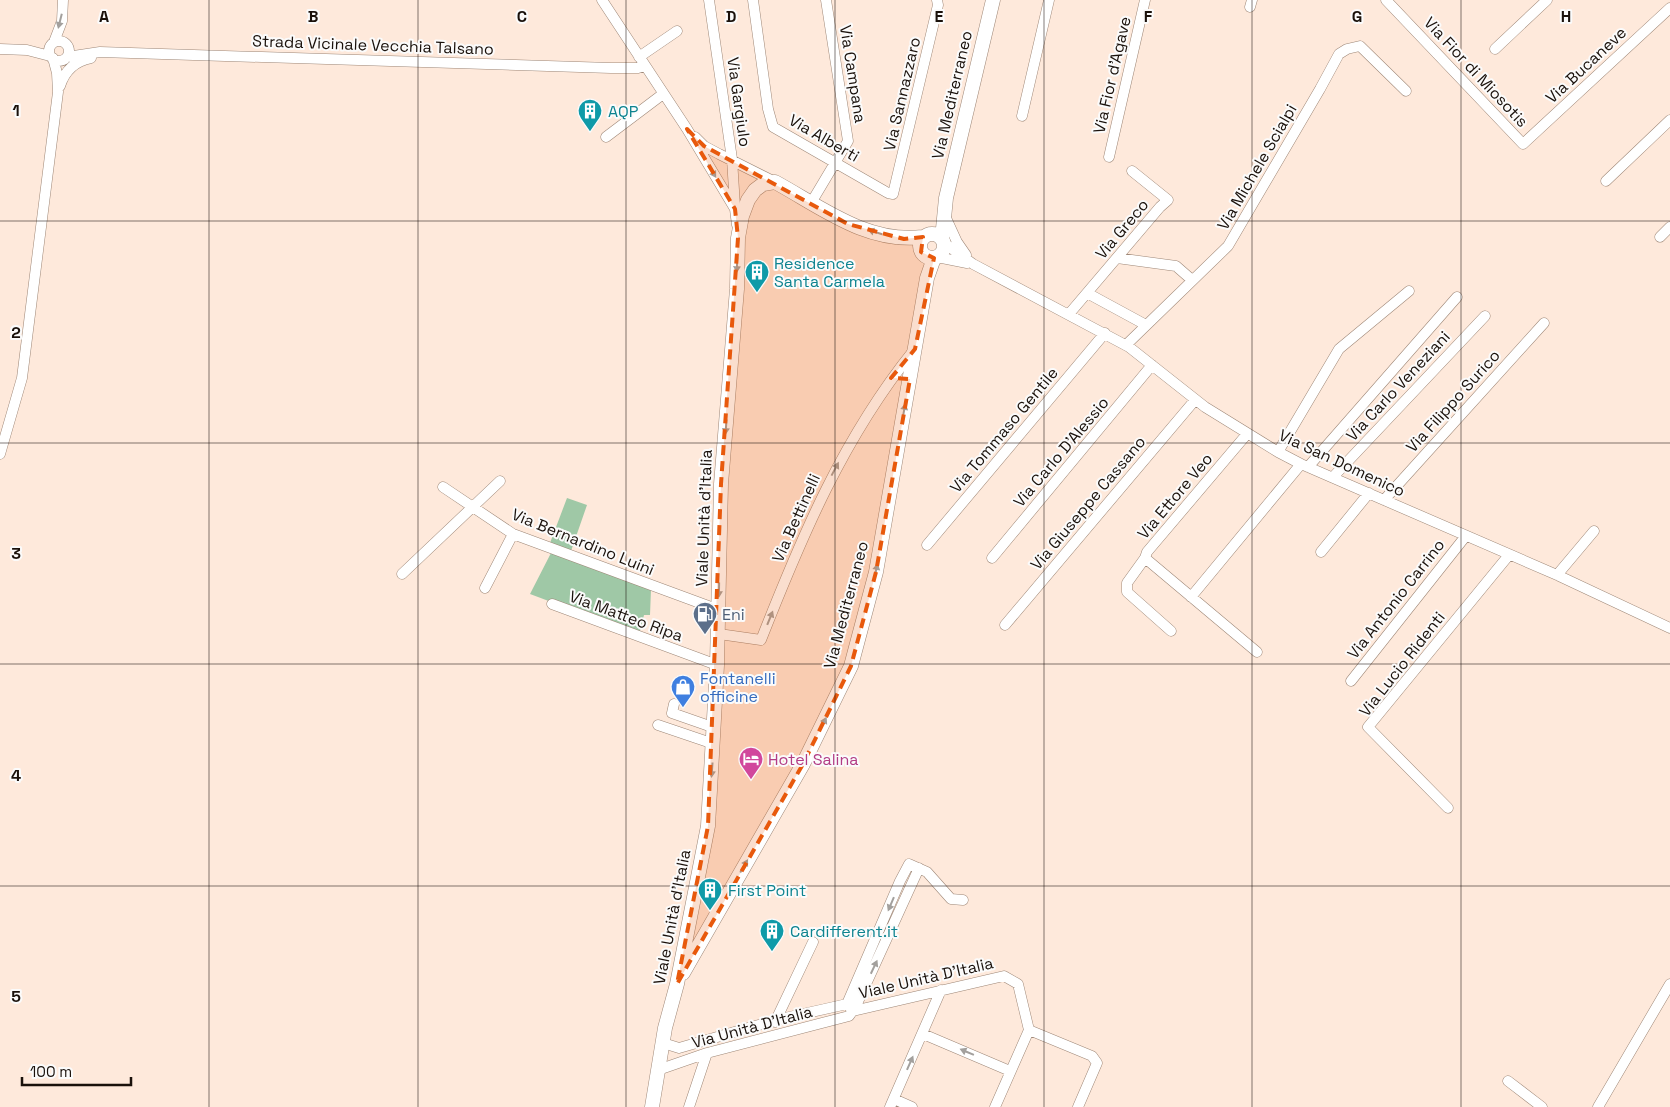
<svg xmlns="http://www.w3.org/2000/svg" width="1670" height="1107" font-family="'Space Grotesk',sans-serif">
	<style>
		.green { fill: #9fc8a6 }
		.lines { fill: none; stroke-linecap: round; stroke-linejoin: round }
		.minor-casing { stroke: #9e8777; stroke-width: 11 }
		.major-casing { stroke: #9e8777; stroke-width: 15 }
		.minor { stroke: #fff; stroke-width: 10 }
		.major { stroke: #fff; stroke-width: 14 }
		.oneway { fill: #a3a09d }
		.marked { fill: #e8590c; fill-opacity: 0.2; stroke: #e8590c; stroke-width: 4; stroke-dasharray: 10 6; stroke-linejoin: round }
		.grid { fill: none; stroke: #1a110b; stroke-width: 1; stroke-opacity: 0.55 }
		.labels { text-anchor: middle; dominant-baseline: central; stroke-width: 4; stroke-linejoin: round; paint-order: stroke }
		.street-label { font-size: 16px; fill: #1a110b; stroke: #fbfbfb }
		.culture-label { font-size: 16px; fill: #0d838f; stroke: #fbfbfb; text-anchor: start }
		.service-label { font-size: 16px; fill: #4e5e75; stroke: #fbfbfb; text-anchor: start }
		.shop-label { font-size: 16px; fill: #366cbe; stroke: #fbfbfb; text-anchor: start }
		.hotel-label { font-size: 16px; fill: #b23c85; stroke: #fbfbfb; text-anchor: start }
		.grid-label { font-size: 16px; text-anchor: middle; font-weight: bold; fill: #1a110b; stroke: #fbfbfb; stroke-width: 4; stroke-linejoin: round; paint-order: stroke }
	</style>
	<rect width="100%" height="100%" fill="#fee9db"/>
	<path class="green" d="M567 498 587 505 571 551 550 543Z
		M551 553 651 589 650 615H644L639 635 530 594Z"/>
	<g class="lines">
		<defs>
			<path id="minor" d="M602 0 687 129 735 209 737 225
				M709 0 732 159 735 206
				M753 0 768 109 773 127 888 193 893 194 938 5 937 0
				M1386 0 1523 144 1670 8
				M1250 7 1252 0
				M49 51a10 10 0 1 1 20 0a10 10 0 1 1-20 0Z
				M54 42 62 21 63 0
				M0 49 27 50 50 56
				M1495 49 1547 0
				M67 57 100 52 611 68H638L645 66
				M639 57 677 31
				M60 86C65 70 75 61 91 58
				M1022 116 1049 0
				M606 137 663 94
				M695 137 704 146 719 154 775 182
				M1109 157 1145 0
				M1606 181 1670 120
				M811 203 848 141 826 0
				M946 218 957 242 966 255
				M1660 237 1670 227
				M944 243 973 264 1129 347 1205 407 1278 452 1301 464 1557 575 1670 628
				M937 257 967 263
				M1117 258 1176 266 1192 280
				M1087 293 1146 325
				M1069 314 1160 207 1168 200 1132 171
				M1126 345 1228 246 1320 89 1339 54 1347 49 1360 46 1406 91
				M1247 434 1147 552 1145 558 1257 652
				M1278 452 1339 349 1409 291
				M0 454 22 378 58 92 57 73 53 58
				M1308 467 1457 297
				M1333 477 1485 316
				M443 487 513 534 719 610
				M1384 500 1544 323
				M927 545 1105 333
				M1321 552 1369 493
				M992 558 1152 365
				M1145 558 1127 583V592L1171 631
				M402 574 500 481
				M1557 575 1594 531
				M485 588 513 534
				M1191 597 1301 464
				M552 604 717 665
				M1005 625 1195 400
				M719 634 761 640C802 536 843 438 914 350
				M1351 681 1465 537
				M674 704 672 713 715 728
				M658 725 714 744
				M1448 808 1368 727 1509 555
				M853 1011 1004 976 1018 984 1029 1030 995 1107
				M853 1011 847 1004 900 881 909 864 927 872 951 899 963 900
				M775 1022 813 942
				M1029 1030 1092 1056 1097 1063 1078 1107
				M923 1034 1010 1071
				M663 1043 679 1048 776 1020 847 1004
				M658 1070 707 1053 849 1016 856 1006 919 868
				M1508 1081 1542 1107
				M894 1099 912 1107
				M689 1107 707 1053
				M890 1107 941 990
				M1598 1107 1670 984"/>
			<path id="major" d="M920 246a12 12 0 1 1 24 0a12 12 0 1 1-24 0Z
				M942 239 946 198 993 0
				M683 973 803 764 851 666 876 572 927 278 934 258
				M652 1107 665 1028 677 984 708 826 717 665 721 484 737 289 738 238 742 216 748 200 755 190 763 184 775 182C821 207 867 244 923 237"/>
		</defs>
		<use href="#minor" class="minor-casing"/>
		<use href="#major" class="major-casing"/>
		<use href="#minor" class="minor"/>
		<use href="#major" class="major"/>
	</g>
	<defs><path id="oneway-solid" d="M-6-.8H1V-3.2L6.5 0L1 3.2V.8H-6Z" transform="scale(1.25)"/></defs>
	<g class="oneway">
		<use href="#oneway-solid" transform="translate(60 21) rotate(104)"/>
		<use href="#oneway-solid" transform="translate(712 171) rotate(59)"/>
		<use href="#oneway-solid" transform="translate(875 232) rotate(-163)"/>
		<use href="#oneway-solid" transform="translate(737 265) rotate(92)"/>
		<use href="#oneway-solid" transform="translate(904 411) rotate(-80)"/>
		<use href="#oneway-solid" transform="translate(726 427) rotate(94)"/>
		<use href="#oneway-solid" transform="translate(835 469) rotate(-62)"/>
		<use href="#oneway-solid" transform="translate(876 571) rotate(-78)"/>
		<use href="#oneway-solid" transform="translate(719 590) rotate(91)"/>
		<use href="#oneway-solid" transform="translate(770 618) rotate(-68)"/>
		<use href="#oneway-solid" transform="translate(823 724) rotate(-63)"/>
		<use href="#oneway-solid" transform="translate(712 770) rotate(94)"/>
		<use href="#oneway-solid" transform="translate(744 866) rotate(-60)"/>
		<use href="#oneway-solid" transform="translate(891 904) rotate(113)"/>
		<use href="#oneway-solid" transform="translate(874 967) rotate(-65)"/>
		<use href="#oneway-solid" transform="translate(967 1052) rotate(-157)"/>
		<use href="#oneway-solid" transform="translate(910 1063) rotate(-66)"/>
	</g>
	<path class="marked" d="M687 129 704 146 848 224 904 239 923 237 921 252 934 258 915 349 891 378 910 379 876 572 851 666 803 764 677 984 708 826 721 484 738 238 735 209Z"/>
	<path class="grid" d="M209 0V1107M418 0V1107M626 0V1107M835 0V1107M1044 0V1107M1252 0V1107M1461 0V1107M0 221H1670M0 443H1670M0 664H1670M0 886H1670"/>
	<defs>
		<symbol id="building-pin" viewBox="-11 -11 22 30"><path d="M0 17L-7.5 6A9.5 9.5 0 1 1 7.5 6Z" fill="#0f9aa8" stroke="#fbfbfb"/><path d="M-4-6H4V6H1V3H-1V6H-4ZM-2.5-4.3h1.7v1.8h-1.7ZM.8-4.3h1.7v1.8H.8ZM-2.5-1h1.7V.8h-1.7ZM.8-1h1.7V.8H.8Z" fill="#fff"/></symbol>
		<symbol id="fuel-pin" viewBox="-11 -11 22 30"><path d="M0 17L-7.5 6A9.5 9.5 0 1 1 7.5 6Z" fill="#5c6f8a" stroke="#fbfbfb"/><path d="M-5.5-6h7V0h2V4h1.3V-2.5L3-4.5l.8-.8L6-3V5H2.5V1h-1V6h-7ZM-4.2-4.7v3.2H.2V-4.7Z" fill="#fff"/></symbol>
		<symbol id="shop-pin" viewBox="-11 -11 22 30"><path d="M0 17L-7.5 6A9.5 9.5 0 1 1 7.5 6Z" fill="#3f7fe0" stroke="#fbfbfb"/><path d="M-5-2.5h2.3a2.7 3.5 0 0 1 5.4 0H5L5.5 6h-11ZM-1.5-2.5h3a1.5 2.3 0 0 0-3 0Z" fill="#fff"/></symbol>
		<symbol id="hotel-pin" viewBox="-11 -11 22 30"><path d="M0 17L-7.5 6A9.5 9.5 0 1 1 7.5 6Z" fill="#d1479c" stroke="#fbfbfb"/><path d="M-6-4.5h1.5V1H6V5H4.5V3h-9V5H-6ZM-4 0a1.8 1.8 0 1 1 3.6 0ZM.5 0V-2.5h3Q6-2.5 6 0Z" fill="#fff"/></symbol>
	</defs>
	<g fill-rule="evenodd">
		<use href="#building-pin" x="576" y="97" width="28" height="38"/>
		<use href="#building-pin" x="743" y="258" width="28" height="38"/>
		<use href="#fuel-pin" x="691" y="600" width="28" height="38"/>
		<use href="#shop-pin" x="669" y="673" width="28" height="38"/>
		<use href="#hotel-pin" x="737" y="745" width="28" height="38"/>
		<use href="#building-pin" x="696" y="876" width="28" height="38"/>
		<use href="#building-pin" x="758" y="917" width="28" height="38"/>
	</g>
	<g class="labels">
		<g class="street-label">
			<text transform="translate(373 45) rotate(2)">Strada Vicinale Vecchia Talsano</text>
			<text transform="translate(1586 65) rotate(-43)">Via Bucaneve</text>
			<text transform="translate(1476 72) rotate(47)">Via Fior di Miosotis</text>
			<text transform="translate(853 74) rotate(81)">Via Campana</text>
			<text transform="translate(1112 75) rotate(-77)">Via Fior d'Agave</text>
			<text transform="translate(902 94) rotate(-77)">Via Sannazzaro</text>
			<text transform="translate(952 95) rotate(-77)">Via Mediterraneo</text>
			<text transform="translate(739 102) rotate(82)">Via Gargiulo</text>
			<text transform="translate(824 138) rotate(30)">Via Alberti</text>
			<text transform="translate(1257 167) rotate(-60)">Via Michele Scialpi</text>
			<text transform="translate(1122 229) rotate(-50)">Via Greco</text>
			<text transform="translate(1398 386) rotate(-47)">Via Carlo Veneziani</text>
			<text transform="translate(1453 401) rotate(-48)">Via Filippo Surico</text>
			<text transform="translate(1004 430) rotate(-50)">Via Tommaso Gentile</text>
			<text transform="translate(1061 452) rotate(-50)">Via Carlo D'Alessio</text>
			<text transform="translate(1342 463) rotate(25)">Via San Domenico</text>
			<text transform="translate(1175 496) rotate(-50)">Via Ettore Veo</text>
			<text transform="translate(1088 503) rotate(-50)">Via Giuseppe Cassano</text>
			<text transform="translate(704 518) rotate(-88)">Viale Unità d'Italia</text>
			<text transform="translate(796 518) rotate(-66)">Via Bettinelli</text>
			<text transform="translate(583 542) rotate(22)">Via Bernardino Luini</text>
			<text transform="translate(1396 599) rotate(-52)">Via Antonio Carrino</text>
			<text transform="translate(846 605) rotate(-75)">Via Mediterraneo</text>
			<text transform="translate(626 616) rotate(20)">Via Matteo Ripa</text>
			<text transform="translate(1402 664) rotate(-52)">Via Lucio Ridenti</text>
			<text transform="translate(672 917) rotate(-79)">Viale Unità d'Italia</text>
			<text transform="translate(926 978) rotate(-13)">Viale Unità D'Italia</text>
			<text transform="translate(752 1027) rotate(-15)">Via Unità D'Italia</text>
		</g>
		<g class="culture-label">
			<text x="608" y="111">AQP</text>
			<text x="774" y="263">Residence<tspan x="774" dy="18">Santa Carmela</tspan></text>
			<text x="728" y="890">First Point</text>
			<text x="790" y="931">Cardifferent.it</text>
		</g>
		<g class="service-label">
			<text x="722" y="614">Eni</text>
		</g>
		<g class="shop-label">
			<text x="700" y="678">Fontanelli<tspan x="700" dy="18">officine</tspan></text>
		</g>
		<g class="hotel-label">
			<text x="768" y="759">Hotel Salina</text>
		</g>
	</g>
	<g class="grid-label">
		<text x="104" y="22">A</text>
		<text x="313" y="22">B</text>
		<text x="522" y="22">C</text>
		<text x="731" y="22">D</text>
		<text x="939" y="22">E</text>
		<text x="1148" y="22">F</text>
		<text x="1357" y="22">G</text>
		<text x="1566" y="22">H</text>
		<text x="16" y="116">1</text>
		<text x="16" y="338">2</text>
		<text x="16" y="559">3</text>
		<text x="16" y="781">4</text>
		<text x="16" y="1002">5</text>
	</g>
	<path d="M22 1077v8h109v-8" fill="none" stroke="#1a110b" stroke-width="2.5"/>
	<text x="30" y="1077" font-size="15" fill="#1a110b" stroke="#fbfbfb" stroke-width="4" paint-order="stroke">100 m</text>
</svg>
